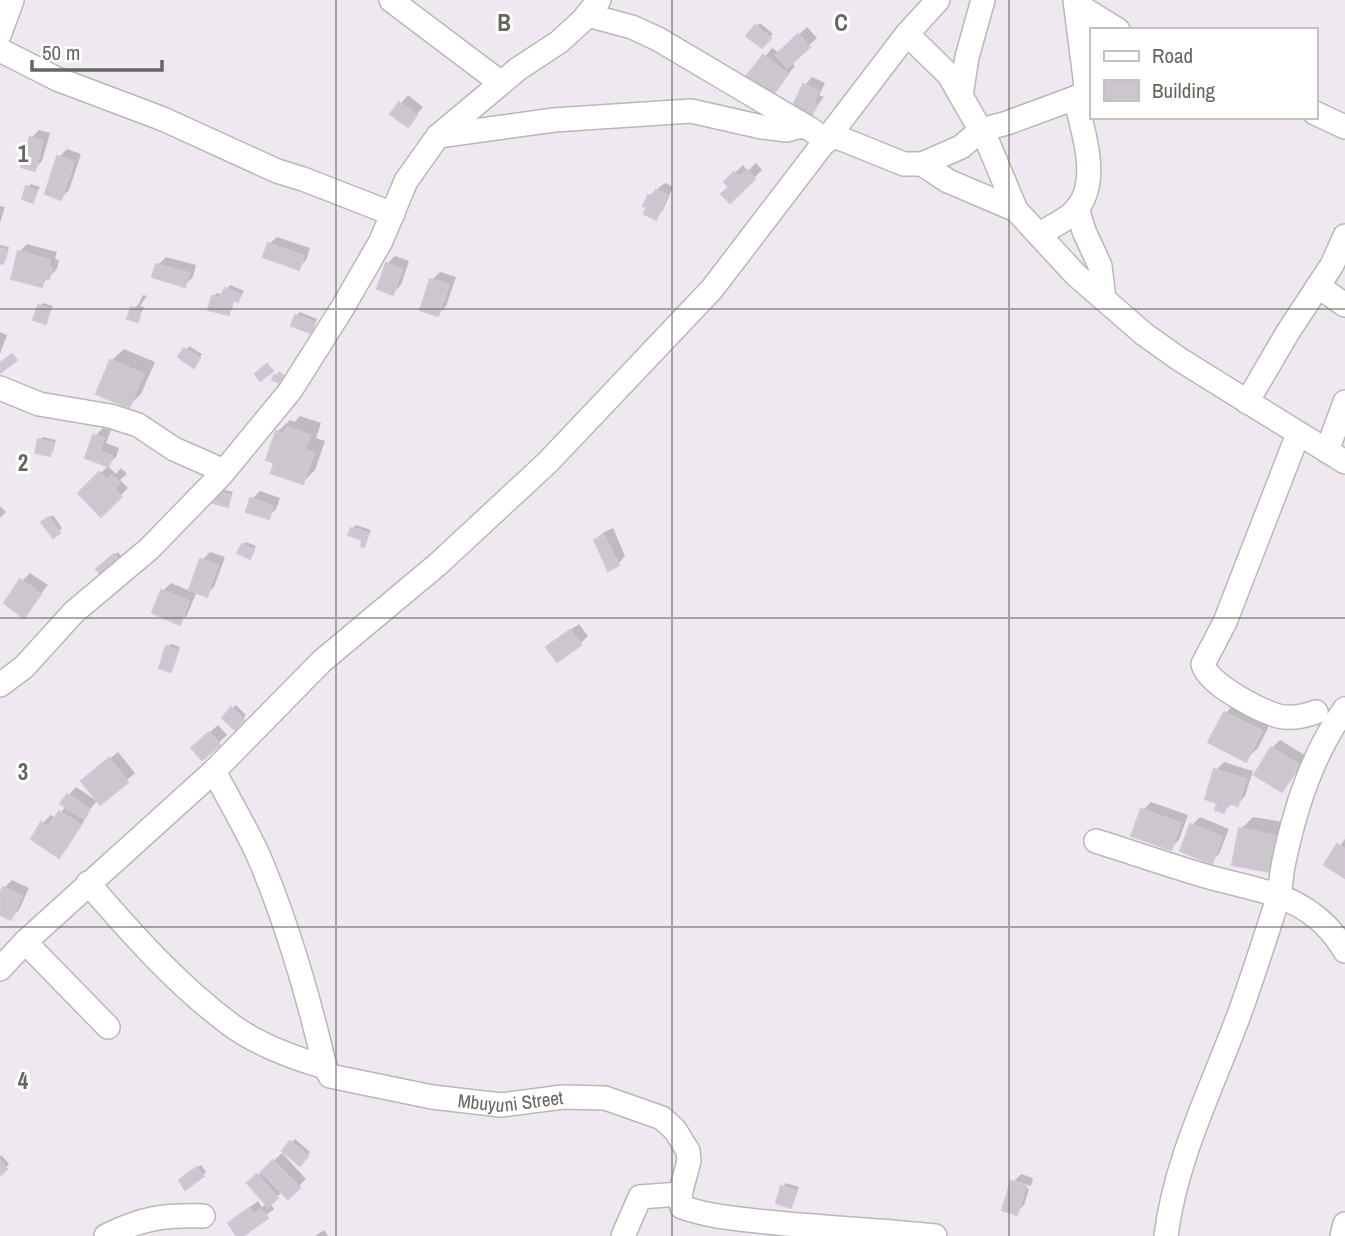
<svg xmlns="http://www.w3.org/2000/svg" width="1345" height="1236" font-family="'Archivo Narrow',sans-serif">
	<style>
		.shadow { fill: #0003 }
		.building { fill: #ccc6cf; stroke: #d1c6d6; stroke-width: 2 }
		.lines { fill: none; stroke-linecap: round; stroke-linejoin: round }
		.minor-casing { stroke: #b5bab3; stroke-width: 26 }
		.minor { stroke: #fff; stroke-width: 23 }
		.grid { fill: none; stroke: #63685f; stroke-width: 2; stroke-opacity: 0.55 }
		.labels { text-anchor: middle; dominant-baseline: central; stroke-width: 6; stroke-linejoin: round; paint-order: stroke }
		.street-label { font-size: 19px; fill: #63685f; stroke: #fff }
		.grid-label { font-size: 23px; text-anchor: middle; font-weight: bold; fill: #63685f; stroke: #fff; stroke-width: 6; stroke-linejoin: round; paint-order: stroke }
	</style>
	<rect width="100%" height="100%" fill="#efe8f1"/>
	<path class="shadow" d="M760 23 773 34 762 46 756 26Z
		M807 27 817 38 791 62 795 66 771 95 747 78 772 48 779 53Z
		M812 77 825 83 819 95 824 97 812 113 805 85Z
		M408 95 423 107 408 125 392 114Z
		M39 130 50 133 42 161 34 169 31 138Z
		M67 149 81 154 69 190 61 198 59 157Z
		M756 163 762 170 730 201 731 187 726 182 743 165 748 171Z
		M665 183 673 187 663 210 655 218 649 196Z
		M31 184 40 187 32 201 28 187Z
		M0 206 5 207 0 223Z
		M277 237 310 248 306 260 298 268 269 244Z
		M27 244 57 252 55 259 59 260 57 269 41 285 19 252Z
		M0 245 9 247 6 259 2 262H0Z
		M395 256 409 261 401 285 393 293 387 264Z
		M166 257 196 265 193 277 185 285 158 265Z
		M440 272 456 277 446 306 438 314 432 280Z
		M230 285 244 291 238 300 234 298 232 309 228 313 213 297 217 293 223 295Z
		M143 295 147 296 140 306 144 307 137 320 133 308 138 305Z
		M43 303 53 306 45 322 40 306Z
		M300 312 317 319 310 331 296 316Z
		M0 332 7 335 0 354Z
		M189 346 202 354 197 362 181 357Z
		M124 349 155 362 141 394 129 406 111 361Z
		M300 416 321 423 316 438 325 441 315 470 303 482 276 462 277 432 290 420 295 422Z
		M103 428 111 430 106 443 119 448 116 457 108 464 87 457 95 436Z
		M43 437 56 440 53 451 50 454 39 440Z
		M108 466 116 474 121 468 127 474 120 480 128 488 101 515 80 493Z
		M221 489 233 492 228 505 218 492Z
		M260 491 280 498 276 509 268 517 252 499Z
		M0 506 6 512 0 518Z
		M53 515 62 528 59 531 47 519Z
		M356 525 371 530 364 545 365 539 352 529Z
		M613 528 625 556 618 564 596 540 604 532Z
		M246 542 256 546 250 557 243 545Z
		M118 552 122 557 119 561 102 565Z
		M210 552 225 557 214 587 206 595 197 591 187 615 179 623 163 591 171 583 190 591 202 560Z
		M30 573 48 585 24 615 22 581Z
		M579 624 588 636 580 644 556 640Z
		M171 644 180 647 174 666 170 670 167 647Z
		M1238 700 1273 718 1258 748 1245 760 1210 742 1226 713Z
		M236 705 246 715 235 728 224 718Z
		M218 725 227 735 202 758 201 740Z
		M1280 740 1306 756 1290 782 1282 790 1272 748Z
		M118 752 135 773 100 803 91 774Z
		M1224 762 1253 771 1245 796 1238 804 1233 802 1224 811 1219 802 1216 770Z
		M76 787 97 801 85 815 87 816 67 848 59 855 43 823 51 815 56 819 66 806 62 803Z
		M1151 802 1188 815 1179 840 1171 848 1134 835 1143 810Z
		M1200 817 1229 829 1219 854 1211 861 1192 825Z
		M1253 817 1289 823 1282 858 1269 870 1241 829Z
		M1345 839V876L1327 865Z
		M12 880 29 888 19 910 11 918 0 913V898L4 888Z
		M295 1139 310 1152 300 1164 284 1151Z
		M282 1153 306 1179 288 1197 283 1191 270 1203 274 1209 239 1236 230 1223 258 1201 262 1207 268 1203 250 1183Z
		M1 1155 9 1164 1 1172 0 1157Z
		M201 1165 206 1172 203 1175 184 1177Z
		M1021 1174 1033 1178 1031 1186 1015 1181V1184L1029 1189 1024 1205 1016 1213 1013 1182Z
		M786 1183 799 1187 794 1202 791 1206 783 1187Z
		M324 1230 328 1236H315Z"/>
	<path class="building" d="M755 25 771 38 762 48 746 36Z
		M798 34 810 47 787 68 776 55Z
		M763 55 788 74 771 98 745 78Z
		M803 84 818 91 813 103 817 105 812 115 793 106Z
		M399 102 417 115 408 127 390 114Z
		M30 137 43 141 35 171 21 167Z
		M57 156 74 162 61 200 45 194Z
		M747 170 755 179 730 203 721 194 729 187 724 182 734 172 739 177Z
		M26 186 37 191 33 203 22 199Z
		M656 190 667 195 656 220 644 214 647 207 643 206 648 195 652 197Z
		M268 243 304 256 299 270 263 257Z
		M0 248 7 250 3 264 0 263Z
		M18 251 50 260 49 267 52 268 49 279 44 277 42 287 11 279Z
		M386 263 402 269 393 295 377 289Z
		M156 264 189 273 185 287 152 277Z
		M430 279 449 285 438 316 420 310Z
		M225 288 241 295 238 302 221 295Z
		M212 296 232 300 229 315 208 310Z
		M38 305 50 309 46 324 33 320Z
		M131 307 141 310 138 322 127 319Z
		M295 315 315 322 311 333 291 326Z
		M184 348 200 358 194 368 178 357Z
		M12 354 17 360 0 373V363Z
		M110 360 144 374 129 408 96 394Z
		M267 364 273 371 260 381 255 374Z
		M279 373 283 375 280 383 272 380 274 375 278 376Z
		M287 427 310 435 305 450 314 453 303 484 271 473 274 463 266 460 276 431 284 434Z
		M93 435 104 438 100 451 112 456 109 467 85 458Z
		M38 439 53 443 50 456 35 453Z
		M99 472 107 480 112 475 120 483 114 489 121 497 101 517 78 493Z
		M216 491 231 495 228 507 213 503Z
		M250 498 273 506 269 519 246 512Z
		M49 517 60 533 53 538 41 522Z
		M351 528 369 533 364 547 361 546 362 540 348 535Z
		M604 535 619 565 608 571 594 540Z
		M242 544 254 550 250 559 237 553Z
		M114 554 120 562 102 576 96 569Z
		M200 559 218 565 207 597 189 590Z
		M20 579 41 594 24 618 4 603Z
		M161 590 189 601 180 625 152 613Z
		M570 630 581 645 557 662 546 647Z
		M166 646 178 650 171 672 159 668Z
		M231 707 244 720 235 730 222 718Z
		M1224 712 1262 731 1246 762 1208 742Z
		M209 732 220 745 202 760 191 748Z
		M1271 747 1299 765 1282 792 1254 775Z
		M109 758 128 782 100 805 81 781Z
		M1214 769 1246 779 1238 806 1228 803 1224 813 1215 810 1217 803 1205 799Z
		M67 794 90 809 84 819 60 804Z
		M1141 809 1181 823 1171 850 1131 836Z
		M59 811 81 825 59 858 31 839 41 822 48 827Z
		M1190 824 1222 837 1212 864 1180 851Z
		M1239 828 1277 836 1270 872 1232 865Z
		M1337 844 1345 849V878L1324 865Z
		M3 887 22 896 11 920 0 915V894Z
		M290 1141 308 1156 300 1166 282 1151Z
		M273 1160 300 1188 288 1199 261 1172Z
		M0 1161 7 1169 1 1175 0 1174Z
		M197 1167 204 1176 185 1190 179 1180Z
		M257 1174 278 1198 268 1207 247 1183Z
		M1011 1181 1026 1186 1017 1215 1002 1210Z
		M781 1186 796 1191 791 1208 776 1203Z
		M249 1208 254 1214 261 1209 268 1218 243 1236H237L228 1223Z"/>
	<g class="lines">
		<defs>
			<g id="minor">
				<path d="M391 0 501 83"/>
				<path d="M1075 0 1087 94"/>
				<path d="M1076 4 1118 30"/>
				<path d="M587 15 632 27 658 39 810 129"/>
				<path d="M0 33 12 0"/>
				<path d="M907 34 949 75 988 143 1016 210 1076 275 1144 334 1179 359 1345 462"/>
				<path d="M0 50 57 79 163 119 277 171 303 179 393 214"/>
				<path d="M961 96 967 57 983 0"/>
				<path d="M1315 113 1345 127"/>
				<path d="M832 135 904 164H922L961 147 981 130 1007 123 1091 92"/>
				<path d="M438 136 554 120 691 111 762 127 787 130 802 126 810 129 827 141"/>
				<path d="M922 164 948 181 1016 210"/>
				<path d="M1077 208 1084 231 1100 266 1104 299"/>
				<path d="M1039 234C1051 227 1067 220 1076 210 1101 181 1083 131 1075 98"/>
				<path d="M1318 286 1345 305"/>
				<path d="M0 388 39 404 110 416 138 425 174 449 224 471"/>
				<path d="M1247 402 1288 332 1332 265 1345 236"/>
				<path d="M1298 434 1225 622 1203 664C1207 684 1259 710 1278 716 1290 719 1305 716 1316 712"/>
				<path d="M1327 451 1345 402"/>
				<path d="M0 685 24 667 74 612 149 549 221 475 290 391 343 307 381 241 406 181 438 136 518 69 559 42 583 20 599 0"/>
				<path id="s1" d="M214 771C229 800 246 828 259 857 288 925 308 995 325 1067L330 1076 432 1097 501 1105 563 1097 605 1098 662 1118 675 1130 688 1151 689 1161 680 1194 682 1207C710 1217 738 1219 767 1222 823 1228 879 1230 935 1236"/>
				<path d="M1096 841C1134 853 1171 866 1209 877 1264 892 1313 896 1345 951"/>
				<path d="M88 883C132 934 177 985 231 1025 257 1044 294 1058 325 1067"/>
				<path d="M25 942 108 1027"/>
				<path d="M0 969 25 942 214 771 322 661 437 565 548 462 712 289 907 34 938 0"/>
				<path d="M106 1236C142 1218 163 1215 203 1216"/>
				<path d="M623 1236 640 1197 680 1194"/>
				<path d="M1166 1236C1176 1155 1216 1080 1243 1004 1255 969 1267 933 1278 898 1281 887 1281 876 1283 866 1294 812 1312 753 1345 709"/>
				<path d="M1342 1236 1345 1224"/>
			</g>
		</defs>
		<use href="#minor" class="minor-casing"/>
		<use href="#minor" class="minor"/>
	</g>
	<path class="grid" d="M336 0V1236M672 0V1236M1009 0V1236M0 309H1345M0 618H1345M0 927H1345"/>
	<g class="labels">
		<g class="street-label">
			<text stroke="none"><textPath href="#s1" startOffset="511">Mbuyuni Street</textPath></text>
		</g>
	</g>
	<g class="grid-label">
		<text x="504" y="31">B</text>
		<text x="841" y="31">C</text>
		<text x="23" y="162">1</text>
		<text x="23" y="471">2</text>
		<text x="23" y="780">3</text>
		<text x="23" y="1089">4</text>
	</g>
	<rect x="1090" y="28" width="228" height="91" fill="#ffffff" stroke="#c1c3bf" stroke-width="2"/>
	<rect x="1104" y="51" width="35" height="10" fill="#ffffff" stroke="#c1c3bf" stroke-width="2"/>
	<text x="1152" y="63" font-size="21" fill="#63685f">Road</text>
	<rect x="1104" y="80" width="35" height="21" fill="#ccc6cf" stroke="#c1c3bf" stroke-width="2"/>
	<text x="1152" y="98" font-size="21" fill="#63685f">Building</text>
	<path d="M32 60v10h130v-10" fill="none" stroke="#63685f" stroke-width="3.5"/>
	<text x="42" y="60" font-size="21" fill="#63685f" stroke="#ffffff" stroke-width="5" paint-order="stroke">50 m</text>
</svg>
